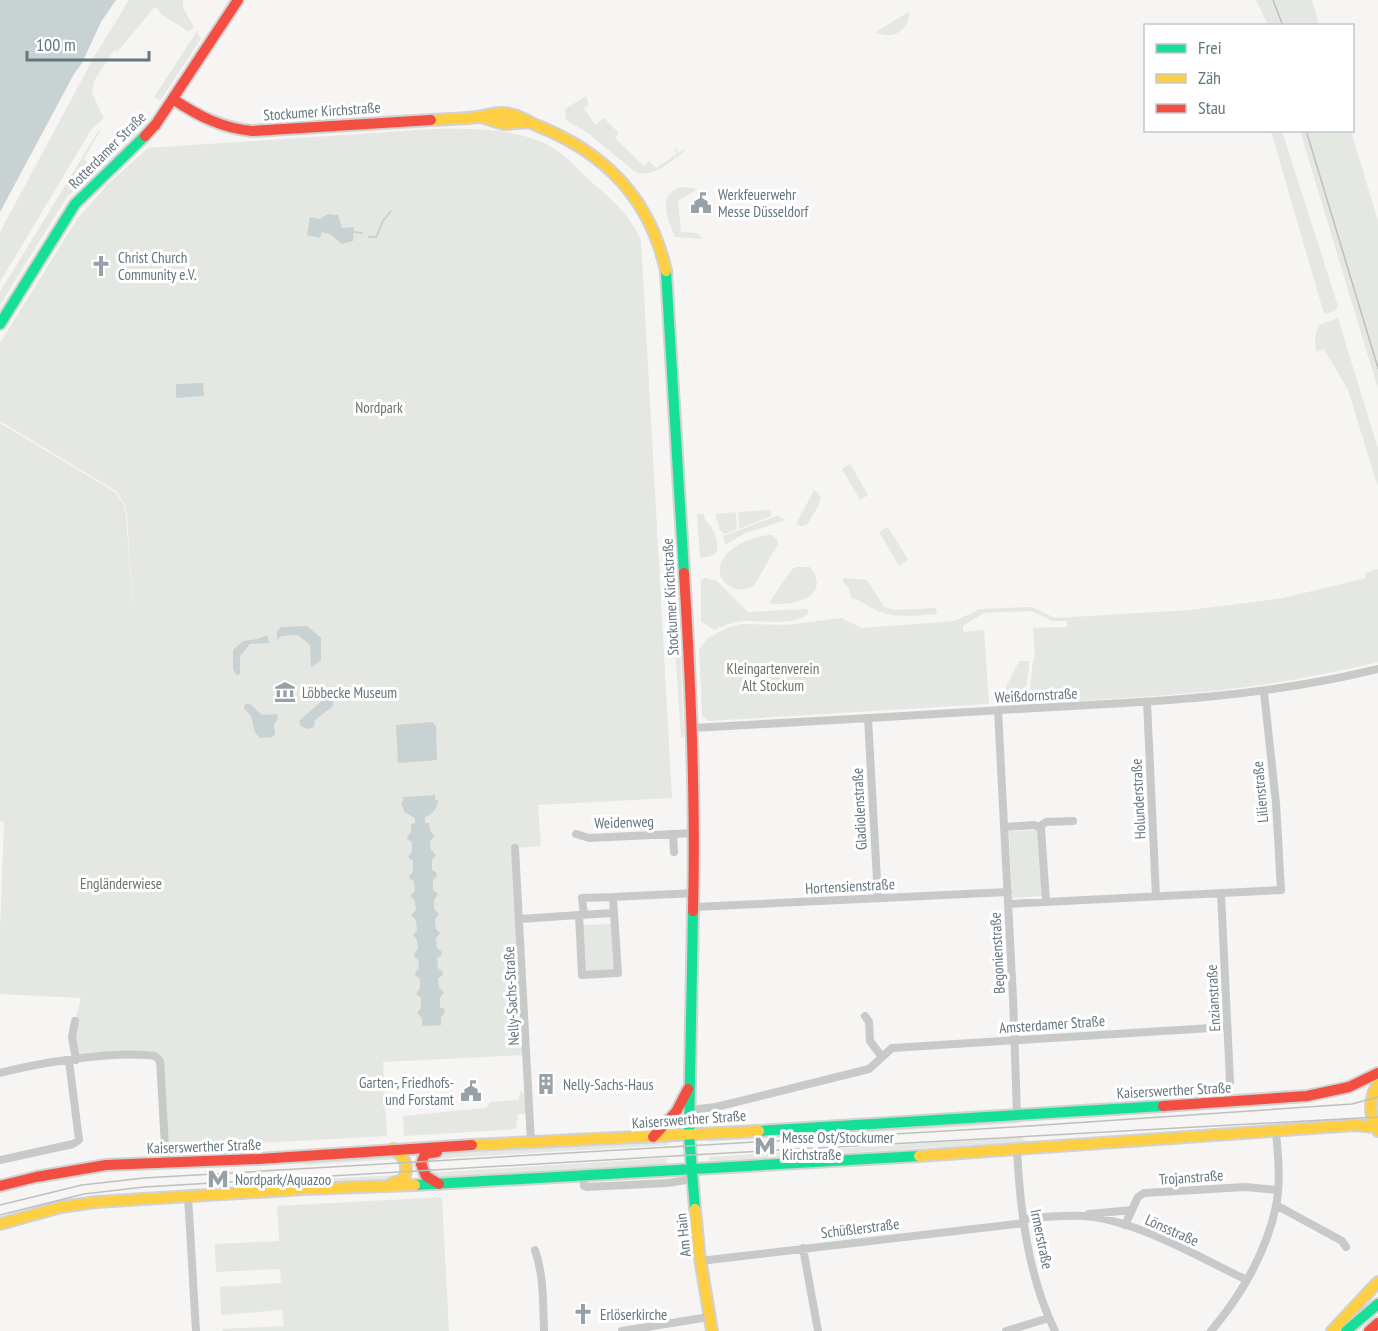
<svg xmlns="http://www.w3.org/2000/svg" width="1378" height="1331" font-family="'PT Sans Narrow',sans-serif">
	<style>
		.green { fill: #e5e7e2 }
		.water { fill: #c8d2d3 }
		.lines { fill: none; stroke-linecap: round; stroke-linejoin: round }
		.stream { stroke: #c8d2d3; stroke-width: 2 }
		.fast-casing { stroke: #d1d2d2; stroke-width: 14 }
		.slow-casing { stroke: #d1d2d2; stroke-width: 14 }
		.jam-casing { stroke: #d1d2d2; stroke-width: 14 }
		.street { stroke: #c8caca; stroke-width: 8 }
		.fast { stroke: #16e098; stroke-width: 10 }
		.slow { stroke: #ffcf43; stroke-width: 10 }
		.jam { stroke: #f24e42; stroke-width: 10 }
		.tram { stroke: #bdbfc0; stroke-width: 1.5 }
		.labels { text-anchor: middle; dominant-baseline: central; stroke-width: 6; stroke-linejoin: round; paint-order: stroke }
		.street-label { font-size: 15px; fill: #63767d; stroke: #fff }
		.poi-label { font-size: 15px; fill: #63767d; stroke: #fff; text-anchor: start }
		.park-label { font-size: 15px; fill: #687661; stroke: #fff }
	</style>
	<rect width="100%" height="100%" fill="#f6f5f4"/>
	<path class="green" d="M129 0H183V8L194 27 189 32 161 14 157 8H154L117 52 114 50 94 81 92 93 104 118 91 130 0 282V232L94 57Z
		M1256 0H1312L1319 25H1268Z
		M910 11C909 30 893 41 876 32Z
		M197 31 201 39 160 101 154 97Z
		M586 96 589 105 584 108 595 125 602 119H605L619 133 615 138 644 166 649 161 656 168 677 154 674 149 676 148 679 153 684 149 685 151C670 161 654 179 635 172L588 133 566 120 565 109Z
		M134 127 136 132 104 160 67 197 0 305V292L97 133 102 128 84 159 91 166Z
		M434 129C469 128 513 128 546 144 565 153 580 172 595 185 616 203 629 215 641 240L672 798 538 805 541 846 514 848 525 1055 383 1062 387 1136 170 1148 167 1145 160 1056H78C70 1041 76 1015 81 998L0 994V929L4 823 0 821V423L115 492 123 503 126 516 134 622 127 516 124 503 116 491 0 421V343L77 219 109 183 148 148Z
		M1271 131H1282L1338 306 1335 311 1324 314Z
		M1300 131H1351L1378 221V389Z
		M681 187 698 189 678 201 681 232 698 233 702 239 675 237C668 219 656 195 681 187Z
		M1338 318 1378 449V487L1348 390 1324 349 1316 352 1315 337 1319 325Z
		M850 464 868 495 860 500 842 469Z
		M814 490 818 493 821 498 819 501 820 503 807 525 801 526 796 524Z
		M771 510V516L739 529 738 512Z
		M736 512 737 529 725 534 720 530 715 514Z
		M697 514H704L705 520C714 528 719 539 717 552L712 556 700 558Z
		M777 516 785 520 746 533 725 545 723 536Z
		M888 527 908 560 899 566 879 532Z
		M772 535 778 540V544L754 586C727 601 698 563 744 542 753 538 762 535 772 535Z
		M797 567H810C833 598 792 607 769 603L792 569Z
		M1378 569V662C1316 677 1252 688 1189 693 1125 699 1061 701 998 707L997 699H1000L1019 661H1030L1026 690 1030 689 1033 660 1035 657 1033 628 1067 627V621H1053L1031 611 984 613 963 626V632L984 630 989 704 709 721 702 716 699 649 708 638 729 627 742 624 787 625 841 618 862 628 955 621 980 609 1032 607 1055 618 1190 610 1283 598 1366 578 1365 573Z
		M705 578 717 581 748 612 807 609 809 613C790 627 765 620 743 621 733 622 724 625 715 630L701 622V580Z
		M843 578 867 580 884 607 896 610 936 608 937 614C918 615 896 619 878 611 867 606 864 602 851 598L849 588 843 582Z
		M674 632 680 641 684 737H681Z
		M1038 830 1042 896 1012 898 1009 831Z
		M612 924 616 965 614 970 586 971 585 970 583 925Z
		M520 1090 526 1097 527 1114H518L516 1129 404 1136 403 1116 486 1108 490 1102 519 1100Z
		M1021 1118 1022 1123 708 1142V1137Z
		M1023 1137V1140H1028V1142L709 1161V1157Z
		M668 1140 669 1145 426 1159 433 1153Z
		M393 1155 399 1159 305 1165 304 1160Z
		M668 1158 666 1164 436 1177 427 1173Z
		M399 1175 394 1180 305 1185V1180Z
		M442 1197 449 1331H222V1329L284 1326 282 1310 221 1315 220 1287 281 1283 280 1269 216 1272 215 1244 279 1241 277 1206Z"/>
	<path class="water" d="M0 0H116L101 22 82 63 74 74 0 212Z
		M328 214 338 215 342 228 354 227 353 241 342 244 331 235 322 232 320 238 307 235 310 217 320 219Z
		M203 383 204 396 176 398V384Z
		M307 626 321 638V660L312 667 311 666 310 645 298 635 281 636 277 640V632L281 627Z
		M267 635 269 643 250 644 240 656V674L237 675 233 670V650L243 641 258 639Z
		M325 698 333 699V706L315 720 314 727 307 729 301 726 299 721Z
		M245 704H250L262 715 277 714 278 719 274 724 275 734 272 737 260 738 255 732 251 716 244 708Z
		M432 722 436 726 437 760 398 763 396 725Z
		M435 795V800H438C437 809 433 814 425 817V823H429L430 831 435 836 430 841 431 850 436 855 432 860V870L436 872 437 876 433 880V890L438 894 434 900V909L439 914 435 919 436 929 440 933 436 938 437 948 442 952 441 956 437 958 438 968 443 972 442 976 438 978 439 987 444 993 440 997V1007L444 1009 445 1012 441 1017V1025L422 1026V1018L417 1013 421 1008V998L416 994 420 988V979L415 975 416 971 419 969 418 959 415 957 414 954 418 949 417 940 413 935 417 930 416 920 411 915 416 910 415 901 410 896 415 891 414 881 410 879 409 876 413 872V861L408 857 412 852V842L408 840 407 837 411 832V824L415 823V818L404 812 401 802H403V797Z"/>
	<g class="lines">
		<path class="stream" d="M354 232 362 233
			M369 237H376L383 221 391 211"/>
		<defs>
			<path id="fast" d="M666 271 684 573
				M0 324 75 204 145 136
				M693 911 689 1134 695 1209
				M759 1131 1163 1106
				M415 1185 919 1156
				M1346 1331 1378 1304"/>
			<path id="slow" d="M481 117 504 124 529 122
				M431 120C447 119 462 119 477 117 487 116 494 112 504 113 518 114 526 121 538 126 606 153 650 199 666 271
				M1378 1084C1368 1100 1369 1115 1378 1131
				M472 1145 759 1131
				M919 1156 1355 1125 1375 1127
				M392 1183 403 1180C410 1166 405 1157 393 1149
				M695 1209 699 1252 712 1331
				M0 1224 61 1207 96 1202 304 1189 415 1185
				M1332 1331 1378 1282"/>
			<path id="jam" d="M173 99C198 116 222 128 252 131L431 120
				M145 136 156 124 238 0
				M684 573C691 686 696 798 693 911
				M1163 1106 1307 1096 1349 1087 1378 1073
				M653 1137 676 1112 688 1089
				M437 1152 425 1154 421 1164 426 1176 439 1184
				M0 1186 36 1177 106 1165 259 1159 472 1145
				M1369 1331 1378 1323"/>
		</defs>
		<use href="#fast" class="fast-casing"/>
		<use href="#slow" class="slow-casing"/>
		<use href="#jam" class="jam-casing"/>
		<path class="street" d="M1147 702 1156 896
			M998 710 1013 998 1017 1114
			M868 718 878 898
			M693 728C807 722 922 715 1036 708 1151 702 1266 697 1378 669
			M1040 826 1046 822 1073 821
			M1004 827 1034 825 1041 828 1046 902
			M576 834 589 838 695 833
			M673 834 674 852
			M515 848 531 1143
			M1221 893 1230 1081 1227 1103
			M613 897 694 893
			M1008 904 1281 890 1276 803 1264 692
			M694 907 1008 892
			M584 915 582 898 613 897 614 913
			M520 919 579 915 582 975 618 973 614 913 579 915
			M865 1016 869 1022 870 1041 882 1057
			M75 1021 72 1037 76 1060
			M0 1073C37 1063 118 1050 155 1056L160 1061 166 1163
			M689 1110 716 1107 869 1069 892 1048 1227 1027
			M1017 1150C1020 1210 1028 1276 1055 1331
			M0 1160 73 1144 79 1140 69 1061
			M583 1176 584 1186 587 1187 668 1183 693 1179
			M188 1196 196 1331
			M1276 1205 1342 1241 1346 1247
			M1089 1214 1132 1210
			M1023 1219C1043 1217 1064 1215 1083 1216 1135 1219 1200 1258 1247 1280
			M1125 1225 1138 1197 1144 1193 1245 1187 1277 1190
			M803 1248 818 1331
			M535 1250C544 1276 543 1304 544 1331
			M700 1261 1024 1223
			M622 1331 709 1317
			M1006 1331 1049 1318
			M1211 1331C1241 1296 1267 1251 1276 1206 1281 1182 1278 1156 1276 1132"/>
		<use href="#fast" class="fast"/>
		<use href="#slow" class="slow"/>
		<use href="#jam" class="jam"/>
		<path class="tram" d="M1273 0 1283 26
			M1306 130 1378 368
			M0 1205 82 1185 144 1178 1029 1126 1352 1104 1378 1097
			M0 1215 84 1194 144 1187 691 1155 1378 1117"/>
	</g>
	<defs>
		<symbol id="civic-bare" viewBox="-9 -9 18 18"><path d="M-.6-6.5H3V-4.5H.6V-3L4-1V1h2V6H-6V1h2V-1L-.6-3ZM-1.2 2.5V6h2.4V2.5Z" fill="#96a2a7" stroke="#fff" stroke-width="2.5" paint-order="stroke"/></symbol>
		<symbol id="church-bare" viewBox="-9 -9 18 18"><path d="M-1.2-6h2.4v3.5h3.3v2.4h-3.3V6h-2.4V-.1h-3.3v-2.4h3.3Z" fill="#96a2a7" stroke="#fff" stroke-width="2.5" paint-order="stroke"/></symbol>
		<symbol id="museum-bare" viewBox="-9 -9 18 18"><path d="M0-6L6-3V-2H-6V-3ZM-5-1h2V3h-2ZM-1-1h2V3h-2ZM3-1h2V3H3ZM-6 4H6V6H-6Z" fill="#96a2a7" stroke="#fff" stroke-width="2.5" paint-order="stroke"/></symbol>
		<symbol id="building-bare" viewBox="-9 -9 18 18"><path d="M-4-6H4V6H1V3H-1V6H-4ZM-2.5-4.3h1.7v1.8h-1.7ZM.8-4.3h1.7v1.8H.8ZM-2.5-1h1.7V.8h-1.7ZM.8-1h1.7V.8H.8Z" fill="#96a2a7" stroke="#fff" stroke-width="2.5" paint-order="stroke"/></symbol>
		<symbol id="metro-bare" viewBox="-9 -9 18 18"><path d="M-5.5 5V-5H-3L0 0L3-5H5.5V5H3V-.5L0 4L-3-.5V5Z" fill="#96a2a7" stroke="#fff" stroke-width="2.5" paint-order="stroke"/></symbol>
	</defs>
	<g fill-rule="evenodd">
		<use href="#civic-bare" x="686" y="188" width="30" height="30"/>
		<use href="#church-bare" x="86" y="251" width="30" height="30"/>
		<use href="#museum-bare" x="270" y="677" width="30" height="30"/>
		<use href="#building-bare" x="531" y="1069" width="30" height="30"/>
		<use href="#civic-bare" x="456" y="1076" width="30" height="30"/>
		<use href="#metro-bare" x="750" y="1131" width="30" height="30"/>
		<use href="#metro-bare" x="203" y="1164" width="30" height="30"/>
		<use href="#church-bare" x="568" y="1299" width="30" height="30"/>
	</g>
	<g class="labels">
		<g class="street-label">
			<text transform="translate(322 111) rotate(-4)">Stockumer Kirchstraße</text>
			<text transform="translate(107 150) rotate(-45)">Rotterdamer Straße</text>
			<text transform="translate(670 597) rotate(-93)">Stockumer Kirchstraße</text>
			<text transform="translate(1036 695) rotate(-3)">Weißdornstraße</text>
			<text transform="translate(1260 792) rotate(-95)">Lilienstraße</text>
			<text transform="translate(1138 799) rotate(-93)">Holunderstraße</text>
			<text transform="translate(859 809) rotate(-93)">Gladiolenstraße</text>
			<text transform="translate(624 822) rotate(-2)">Weidenweg</text>
			<text transform="translate(850 886) rotate(-3)">Hortensienstraße</text>
			<text transform="translate(997 953) rotate(-93)">Begonienstraße</text>
			<text transform="translate(511 996) rotate(-93)">Nelly-Sachs-Straße</text>
			<text transform="translate(1213 998) rotate(-93)">Enzianstraße</text>
			<text transform="translate(1052 1024) rotate(-4)">Amsterdamer Straße</text>
			<text transform="translate(1174 1090) rotate(-3)">Kaiserswerther Straße</text>
			<text transform="translate(689 1119) rotate(-4)">Kaiserswerther Straße</text>
			<text transform="translate(204 1146) rotate(-2)">Kaiserswerther Straße</text>
			<text transform="translate(1191 1177) rotate(-4)">Trojanstraße</text>
			<text transform="translate(860 1228) rotate(-7)">Schüßlerstraße</text>
			<text transform="translate(1172 1230) rotate(24)">Lönsstraße</text>
			<text transform="translate(683 1235) rotate(-96)">Am Hain</text>
			<text transform="translate(1042 1239) rotate(78)">Irmerstraße</text>
		</g>
		<g class="poi-label">
			<text x="718" y="194">Werkfeuerwehr<tspan x="718" dy="17">Messe Düsseldorf</tspan></text>
			<text x="118" y="257">Christ Church<tspan x="118" dy="17">Community e.V.</tspan></text>
			<text x="302" y="692">Löbbecke Museum</text>
			<text x="454" y="1082" text-anchor="end">Garten-, Friedhofs-<tspan x="454" dy="17">und Forstamt</tspan></text>
			<text x="563" y="1084">Nelly-Sachs-Haus</text>
			<text x="782" y="1137">Messe Ost/Stockumer<tspan x="782" dy="17">Kirchstraße</tspan></text>
			<text x="235" y="1179">Nordpark/Aquazoo</text>
			<text x="600" y="1314">Erlöserkirche</text>
		</g>
		<g class="park-label">
			<text x="379" y="407">Nordpark</text>
			<text x="773" y="668">Kleingartenverein<tspan x="773" dy="17">Alt Stockum</tspan></text>
			<text x="121" y="883">Engländerwiese</text>
		</g>
	</g>
	<rect x="1144" y="24" width="210" height="108" fill="#ffffff" stroke="#c1c8cb" stroke-width="1.5"/>
	<rect x="1156" y="44" width="30" height="9" fill="#16e098" stroke="#c1c8cb" stroke-width="1.5"/>
	<text x="1198" y="54" font-size="18" fill="#63767d">Frei</text>
	<rect x="1156" y="74" width="30" height="9" fill="#ffcf43" stroke="#c1c8cb" stroke-width="1.5"/>
	<text x="1198" y="84" font-size="18" fill="#63767d">Zäh</text>
	<rect x="1156" y="104" width="30" height="9" fill="#f24e42" stroke="#c1c8cb" stroke-width="1.5"/>
	<text x="1198" y="114" font-size="18" fill="#63767d">Stau</text>
	<path d="M27 51v9h122v-9" fill="none" stroke="#63767d" stroke-width="3"/>
	<text x="36" y="51" font-size="18" fill="#63767d" stroke="#ffffff" stroke-width="4.5" paint-order="stroke">100 m</text>
</svg>
